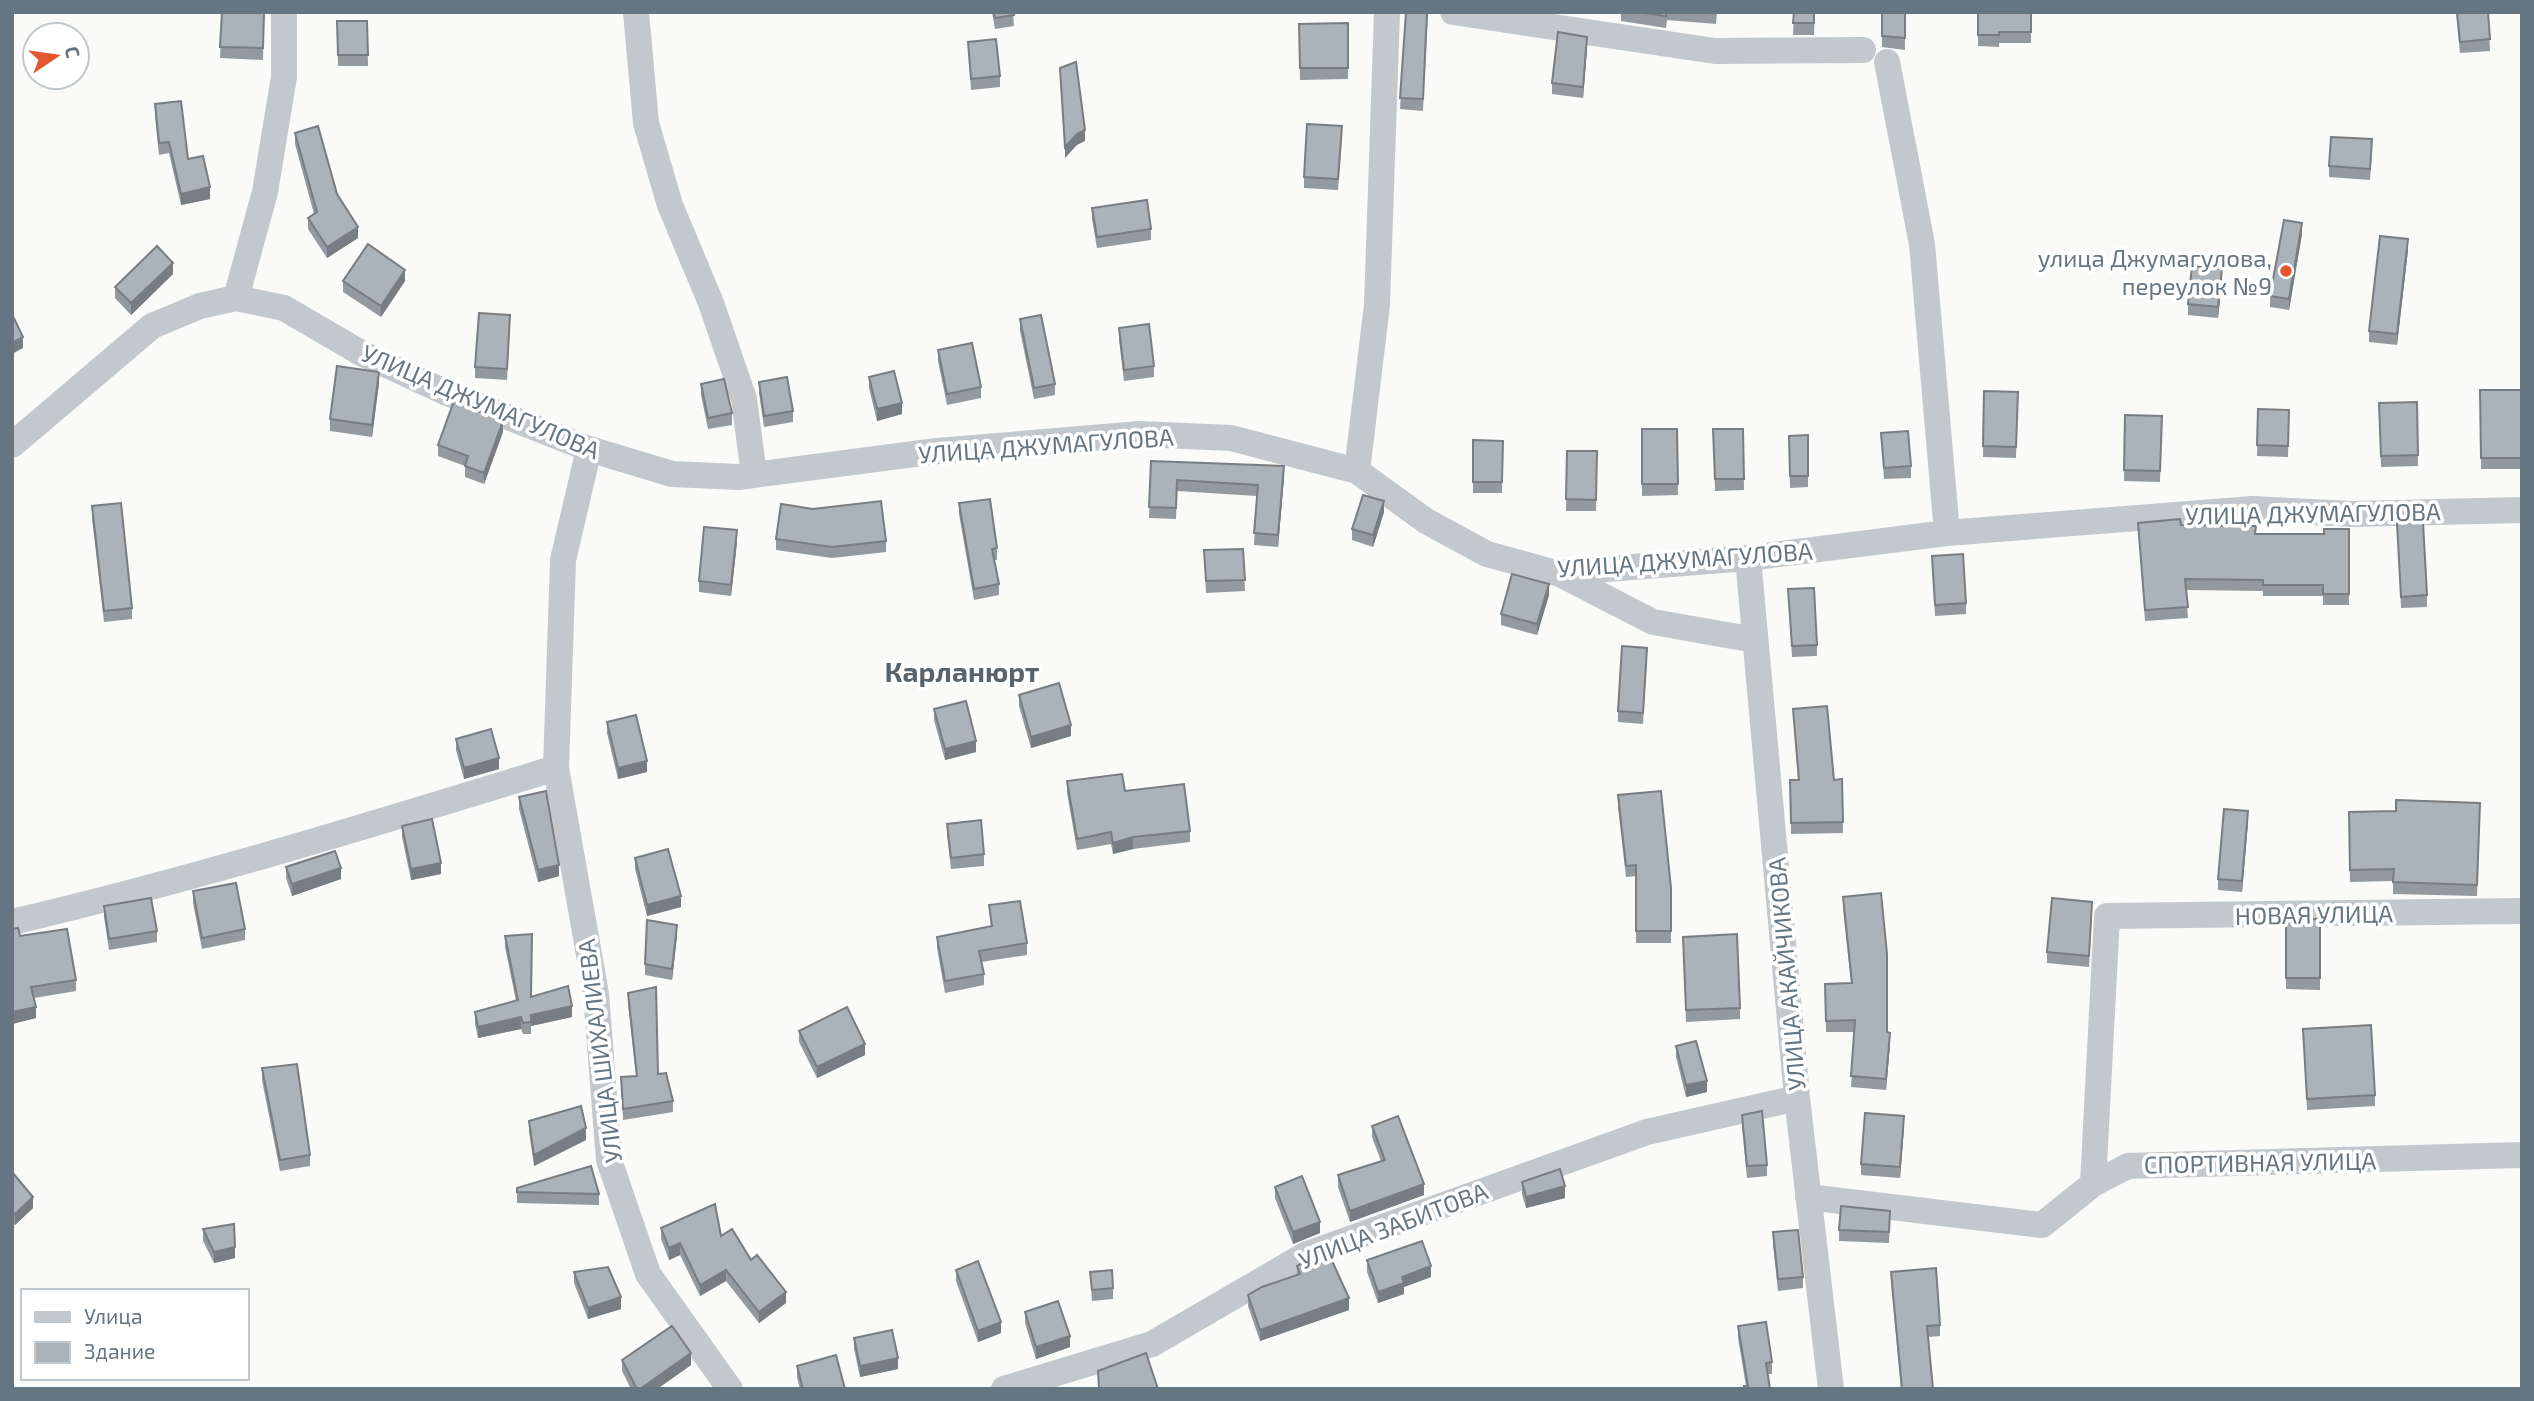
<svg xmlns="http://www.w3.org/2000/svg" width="2534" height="1401" font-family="'Exo 2',sans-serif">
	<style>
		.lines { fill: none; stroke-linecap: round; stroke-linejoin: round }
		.minor { stroke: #c3c8cc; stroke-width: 26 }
		.wall { fill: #929a9f }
		.shaded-wall { fill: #777d82 }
		.building { fill: #aab3b9; stroke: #777d82; stroke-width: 2 }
		.poi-dot { fill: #e4572e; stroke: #fff; stroke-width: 2.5 }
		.labels { text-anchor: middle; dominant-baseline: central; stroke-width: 7; stroke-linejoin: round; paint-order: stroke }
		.poi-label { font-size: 24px; fill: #657683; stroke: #fff; text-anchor: end }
		.street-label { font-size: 24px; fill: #657683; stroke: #fff }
		.quarter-label { font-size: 28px; font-weight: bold; fill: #57646e; stroke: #fff }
	</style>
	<rect width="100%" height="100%" fill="#fafaf8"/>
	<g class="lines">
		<path class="minor" d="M636 12 646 123 670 205 711 303 744 399 754 475
			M1453 12 1715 51 1863 50
			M1887 62 1922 244 1947 533
			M236 298 265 192 284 77V12
			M12 445 152 326 200 306 236 298 284 308 361 353 447 393 589 449 672 474 739 477 937 451 1140 434 1231 438 1357 471 1426 521 1487 554 1556 573 1748 558 1947 533 2252 509 2353 514 2522 510
			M589 449 563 560 556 768 596 994 609 1160 648 1274 730 1389
			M1357 471 1377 305 1387 12
			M1748 558 1797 1098 1831 1389
			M1558 573 1653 622 1755 640
			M12 922C196 879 376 823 556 768
			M2093 1184 2107 916 2522 911
			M1808 1197 2042 1225 2093 1184 2128 1166 2522 1155
			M1004 1389 1152 1344 1305 1255 1647 1132 1797 1098"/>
	</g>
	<path class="wall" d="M222 12 264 13 263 60 220 58Z
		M992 12H1013L1014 26 995 29Z
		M1406 12H1428L1423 111 1400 109Z
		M1621 12H1717L1716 24 1667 20 1666 28 1621 21Z
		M1794 12H1815L1814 35H1793Z
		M1882 12H1905V50L1882 47Z
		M1978 12H2031V43H1999V47L1978 46Z
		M2456 12H2488L2490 51 2460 53Z
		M337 21H367L368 66H338Z
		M1348 23V79L1300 80 1299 24Z
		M968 42 1000 76V87L971 90Z
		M1587 48 1583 98 1552 94V83Z
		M155 104 188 159 210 199 181 205 169 153 159 155 155 116Z
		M295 133 337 194 358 238 327 258 308 229V218L314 214 295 144Z
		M1342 138 1338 190 1304 188V177Z
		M2372 151 2370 180 2329 177V166Z
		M1092 208 1151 229V240L1097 248 1092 219Z
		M2302 234 2289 310 2270 307V296Z
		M2408 250 2397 345 2369 342V331Z
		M173 274 131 315 115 298V287Z
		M2222 280 2218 318 2188 315V304Z
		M343 281H405L381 317 343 292Z
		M1020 319 1055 384V395L1034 399 1020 331Z
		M510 326 507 380 475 378V367Z
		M1119 328 1154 366V377L1124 381 1119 340Z
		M938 350 981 387V398L947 405 938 361Z
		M869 377 902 414 877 421 869 388Z
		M759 382 793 411V422L764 427 759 393Z
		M379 383 372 437 330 431V419Z
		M701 384 732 413V425L708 429 701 395Z
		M2480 390H2522V469H2481Z
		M1984 391 2018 392 2016 458 1983 457Z
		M2417 402 2418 466 2381 467 2379 403Z
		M2258 409 2289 410 2288 457 2257 456Z
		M2125 415 2162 416 2160 482 2124 481Z
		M1642 429H1677L1678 495 1642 496Z
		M1713 429H1743L1744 490 1715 491Z
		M503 432 484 484 465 477V466L438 456V445Z
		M1881 433 1911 466V478L1884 479Z
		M1808 435V487L1790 488 1789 436Z
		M1473 440 1503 441 1502 493H1473Z
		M1567 451H1597L1596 511H1566Z
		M1151 461 1284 477 1278 547 1254 545 1257 496 1177 491 1176 519 1149 518Z
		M959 503 997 548V560H994L999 584V595L974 600 959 514Z
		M92 506 132 608V619L104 622 92 518Z
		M1384 512 1373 547 1352 540V529Z
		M2138 523 2181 525 2255 534H2324L2349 529V605H2323V596H2263V591L2186 590 2188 618 2145 621Z
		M2397 523 2427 595V607L2401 608Z
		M776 539 886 541V552L832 558 776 550Z
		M737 542 731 596 699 592V581Z
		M1243 549 1245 591 1206 593 1204 550Z
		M1932 556 1966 603V614L1935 616Z
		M1788 589 1817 645V656L1792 657Z
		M1549 595 1537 635 1501 625V614Z
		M1647 659 1643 724 1618 722V711Z
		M1019 695 1071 736 1031 748 1019 706Z
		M934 709 976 752 945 760 934 720Z
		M1793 709 1834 780 1842 779 1843 833 1791 834 1790 780H1798Z
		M607 722 647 772 618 779 607 733Z
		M456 739 499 769 464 779 456 750Z
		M1067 781 1125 791 1190 831V842L1133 849 1113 854 1111 844 1077 850 1067 793Z
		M1618 795 1671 888V943H1636V876L1626 877 1618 807Z
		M519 797 559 876 538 882 519 809Z
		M2480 803 2477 896 2393 894V881L2350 882 2349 812 2396 811Z
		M2248 822 2242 892 2218 890V879Z
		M947 824 984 854V866L951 869 947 835Z
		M402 826 441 874 411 880 402 837Z
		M635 858 681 907 647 916 635 869Z
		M286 867 341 879 292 896 286 878Z
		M193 891 245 929V940L202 949 193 903Z
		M1843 897 1887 1032 1890 1044 1886 1090 1851 1087 1855 1032H1826L1825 984 1851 983 1843 908Z
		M989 905 1027 943V955L981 962 984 974V985L945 993 937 948V937L991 926Z
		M104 906 157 931V942L109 950 104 917Z
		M2092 913 2089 967 2047 963V952Z
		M2286 919H2320V990L2286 989Z
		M12 929 20 936 76 980V991L34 998 36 1018 12 1024Z
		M505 936 531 997 572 1017 531 1026V1034H523L521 1029 478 1038 475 1024V1012L516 1001 505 947Z
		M677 936 672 980 645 975V964Z
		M1683 937 1740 1008V1019L1686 1022Z
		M628 993 658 1074 673 1101V1112L623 1120 621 1077 636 1076 628 1004Z
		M2303 1029 2375 1095V1106L2307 1110Z
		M799 1031 865 1055 817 1078 799 1042Z
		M1676 1046 1707 1092 1686 1097 1676 1057Z
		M262 1068 310 1155V1166L280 1171 262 1080Z
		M1742 1115 1767 1165V1176L1747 1178 1742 1127Z
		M529 1121 586 1140 534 1166 529 1132Z
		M1372 1126 1424 1195 1350 1222 1338 1187V1175L1381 1161 1372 1137Z
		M1904 1127 1900 1178 1861 1175V1164Z
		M12 1172 33 1208 15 1225 12 1223Z
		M1522 1182 1565 1198 1526 1208 1522 1194Z
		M1275 1187 1320 1233 1293 1244 1275 1198Z
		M517 1188 599 1194V1205L517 1203Z
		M1890 1223 1889 1243 1839 1241V1230Z
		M661 1228 721 1236 751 1260 786 1303 759 1323 726 1281 700 1296 680 1255 669 1260 661 1239Z
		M203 1229 235 1258 214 1263 203 1241Z
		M1773 1232 1803 1277V1288L1778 1291 1773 1244Z
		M1367 1260 1431 1277 1404 1287V1294L1378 1303 1367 1272Z
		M1297 1266 1349 1310 1260 1341 1248 1306V1295L1297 1275Z
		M956 1270 1001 1333 978 1342 956 1281Z
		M574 1272 621 1309 588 1319 574 1283Z
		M1090 1272 1113 1288V1299L1092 1301Z
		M1891 1272 1940 1325V1336L1928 1337 1933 1389H1940H1901L1891 1283Z
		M1025 1312 1070 1347 1036 1359 1025 1323Z
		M1738 1326 1772 1362V1374H1768L1746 1386 1738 1338Z
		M854 1338 898 1369 860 1377 854 1349Z
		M622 1360 691 1365 657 1389H631L622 1371Z
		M797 1366 845 1389H800L797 1377Z"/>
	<path class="shaded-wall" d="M1587 37V48L1583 98V87Z
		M1085 130V141L1077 145 1065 158V147L1077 134Z
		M210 187V199L181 205V194Z
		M2302 223V234L2289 310V299Z
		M358 227V238L327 258V247Z
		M2408 239V250L2397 345V334Z
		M173 263V274L131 315V303Z
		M2222 269V280L2218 318V307Z
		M405 270V281L381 317V306Z
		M23 337V348L12 354V343Z
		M379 372V383L372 437V425Z
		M902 403V414L877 421V409Z
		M503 421V432L484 484V473Z
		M1284 466V477L1278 547V535Z
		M1384 501V512L1373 547V535Z
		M737 530V542L731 596V585Z
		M1549 584V595L1537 635V624Z
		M1071 725V736L1031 748V737Z
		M976 741V752L945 760V749Z
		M499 758V769L464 779V768Z
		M647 761V772L618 779V768Z
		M2248 811V822L2242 892V881Z
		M1133 837V849L1113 854V843Z
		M441 863V874L411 880V869Z
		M559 865V876L538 882V870Z
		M341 868V879L292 896V884Z
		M681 896V907L647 916V905Z
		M677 925V936L672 980V969Z
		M572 1006V1017L531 1026V1015Z
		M36 1007V1018L12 1024V1012Z
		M521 1017V1029L478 1038V1027Z
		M1890 1033V1044L1886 1090V1079Z
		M865 1044V1055L817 1078V1067Z
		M1707 1081V1092L1686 1097V1085Z
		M1904 1116V1127L1900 1178V1167Z
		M586 1128V1140L534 1166V1155Z
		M1424 1184V1195L1350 1222V1211Z
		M1565 1186V1198L1526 1208V1197Z
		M33 1197V1208L15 1225V1214Z
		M1320 1222V1233L1293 1244V1232Z
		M680 1243V1255L669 1260V1248Z
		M235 1247V1258L214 1263V1252Z
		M1431 1266V1277L1404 1287V1294L1378 1303V1292L1402 1277Z
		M726 1270V1281L700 1296V1285Z
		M786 1292V1303L759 1323V1312Z
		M621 1297V1309L588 1319V1308Z
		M1349 1298V1310L1260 1341V1330Z
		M1001 1322V1333L978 1342V1331Z
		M1070 1336V1347L1036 1359V1347Z
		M691 1353V1365L657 1389H640Z
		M898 1358V1369L860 1377V1366Z"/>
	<path class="building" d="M222 12 264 13 263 48 220 47Z
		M994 12H1013L1014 15 995 18Z
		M1406 12H1427L1423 99 1400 98Z
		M1637 12H1666V16Z
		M1794 12H1814V23H1793Z
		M1882 12H1905V38L1882 36Z
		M1978 12H2031V32H1999V35H1978Z
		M2457 12H2488L2490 39 2460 42Z
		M337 21H367L368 55H338Z
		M1348 23V68H1300L1299 24Z
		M1558 32 1587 37 1583 87 1552 83Z
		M996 39 1000 76 971 79 968 42Z
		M1076 62 1085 130 1077 134 1065 147 1060 68Z
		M181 101 188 159 203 156 210 187 181 194 169 142 159 143 155 104Z
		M1307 124 1342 126 1338 179 1304 177Z
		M318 126 337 194 358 227 327 247 308 218 317 212 295 133Z
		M2331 137 2372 139 2370 169 2329 166Z
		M1147 200 1151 229 1097 237 1092 208Z
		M2284 220 2302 223 2289 299 2270 296Z
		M2380 236 2408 239 2397 334 2369 331Z
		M368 244 405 270 381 306 343 281Z
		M157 246 173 263 131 303 115 287Z
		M2192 266 2222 269 2218 307 2188 304Z
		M479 313 510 315 507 369 475 367Z
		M12 314 23 337 12 343Z
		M1041 315 1055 384 1034 388 1020 319Z
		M1149 324 1154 366 1124 370 1119 328Z
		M972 343 981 387 947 394 938 350Z
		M337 366 379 372 372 425 330 419Z
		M894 371 902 403 877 409 869 377Z
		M787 377 793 411 764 416 759 382Z
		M724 379 732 413 708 418 701 384Z
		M2480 390H2522V458H2481Z
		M1984 391 2018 392 2016 447 1983 446Z
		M454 401 503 421 484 473 465 466 468 456 438 445Z
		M2417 402 2418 455 2381 456 2379 403Z
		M2258 409 2289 410 2288 446 2257 445Z
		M2125 415 2162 416 2160 471 2124 470Z
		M1642 429H1677L1678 484H1642Z
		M1713 429H1743L1744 479H1715Z
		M1908 431 1911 466 1884 468 1881 433Z
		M1808 435V476H1790L1789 436Z
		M1473 440 1503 441 1502 482H1473Z
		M1567 451H1597L1596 500 1566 499Z
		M1151 461 1284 466 1278 535 1254 533 1258 485 1177 480 1176 508 1149 507Z
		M1363 495 1384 501 1373 535 1352 529Z
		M990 499 997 548 992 549 999 584 974 589 959 503Z
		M881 501 886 541 832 547 776 539 781 504 813 509Z
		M121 503 132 608 104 611 92 506Z
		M2180 519 2181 525 2256 526 2255 534H2324V529H2349V594H2323V585H2263V580L2185 579 2188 607 2145 610 2138 523Z
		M2423 522 2427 595 2401 597 2397 523Z
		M704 527 737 530 731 585 699 581Z
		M1243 549 1245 580 1206 581 1204 550Z
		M1963 554 1966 603 1935 605 1932 556Z
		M1512 574 1549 584 1537 624 1501 614Z
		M1814 588 1817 645 1792 646 1788 589Z
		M1622 646 1647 648 1643 713 1618 711Z
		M1059 683 1071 725 1031 737 1019 695Z
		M966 701 976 741 945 749 934 709Z
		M1827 706 1834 780 1842 779 1843 822 1791 823 1790 780H1799L1793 709Z
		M636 715 647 761 618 768 607 722Z
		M491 729 499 758 464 768 456 739Z
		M1122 774 1125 791 1184 784 1190 831 1133 837 1113 843 1111 832 1077 839 1067 781Z
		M546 791 559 865 538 870 519 797Z
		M1661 791 1671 888V931H1636V865L1626 866 1618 795Z
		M2396 800 2480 803 2477 885 2393 882 2394 869 2350 870 2349 812 2396 811Z
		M2224 809 2248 811 2242 881 2218 879Z
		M432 819 441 863 411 869 402 826Z
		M981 820 984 854 951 858 947 824Z
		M668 849 681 896 647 905 635 858Z
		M335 851 341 868 292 884 286 867Z
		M236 883 245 929 202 938 193 891Z
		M1881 893 1887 954V1032L1890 1033 1886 1079 1851 1076 1855 1020 1826 1021 1825 984 1852 983 1843 897Z
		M151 898 157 931 109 939 104 906Z
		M2052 898 2092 902 2089 956 2047 952Z
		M1020 901 1027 943 979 951 984 974 945 981 937 937 992 926 989 905Z
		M2286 919H2320V978H2286Z
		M647 920 677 925 672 969 645 964Z
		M18 928 20 936 67 929 76 980 31 987 36 1007 12 1012V929Z
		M532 934 531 997 568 986 572 1006 531 1015V1022L523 1023 521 1017 478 1027 475 1012 518 1000 505 936Z
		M1737 934 1740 1008 1686 1010 1683 937Z
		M656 987 658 1074 666 1073 673 1101 623 1109 621 1077 637 1076 628 993Z
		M847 1007 865 1044 817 1067 799 1031Z
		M2371 1025 2375 1095 2307 1099 2303 1029Z
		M1696 1041 1707 1081 1686 1085 1676 1046Z
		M297 1064 310 1155 280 1160 262 1068Z
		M581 1106 586 1128 534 1155 529 1121Z
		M1762 1111 1767 1165 1747 1166 1742 1115Z
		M1865 1113 1904 1116 1900 1167 1861 1164Z
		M1398 1116 1424 1184 1350 1211 1338 1175 1385 1160 1372 1126Z
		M591 1166 599 1194 517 1192V1188Z
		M1560 1169 1565 1186 1526 1197 1522 1182Z
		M12 1172 33 1197 15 1214 12 1211Z
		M1302 1176 1320 1222 1293 1232 1275 1187Z
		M715 1204 721 1236 732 1229 751 1260 757 1255 786 1292 759 1312 726 1270 700 1285 680 1243 669 1248 661 1228Z
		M1841 1206 1890 1211 1889 1232 1839 1230Z
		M234 1224 235 1247 214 1252 203 1229Z
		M1798 1230 1803 1277 1778 1279 1773 1232Z
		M1422 1241 1431 1266 1402 1277 1404 1283 1378 1292 1367 1260Z
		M1328 1252 1349 1298 1260 1330 1248 1295 1262 1287 1300 1274 1297 1266 1312 1258Z
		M978 1261 1001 1322 978 1331 956 1270Z
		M608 1267 621 1297 588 1308 574 1272Z
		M1936 1268 1940 1325 1927 1326 1933 1389 1940 1388V1389H1902L1891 1272Z
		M1112 1270 1113 1288 1092 1290 1090 1272Z
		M1058 1301 1070 1336 1036 1347 1025 1312Z
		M1766 1322 1772 1362 1766 1363 1770 1389H1744V1386H1748L1738 1326Z
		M672 1326 691 1353 640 1389H637L622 1360Z
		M892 1330 898 1358 860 1366 854 1338Z
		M1146 1353 1158 1389H1099L1098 1371Z
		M836 1355 845 1389H803L797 1366Z"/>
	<circle class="poi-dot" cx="2286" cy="271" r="7"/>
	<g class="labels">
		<g class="poi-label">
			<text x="2272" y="257">улица Джумагулова,<tspan x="2272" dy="28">переулок №9</tspan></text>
		</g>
		<g class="street-label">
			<text transform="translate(481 401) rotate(23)">УЛИЦА ДЖУМАГУЛОВА</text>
			<text transform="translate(1046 445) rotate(-4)">УЛИЦА ДЖУМАГУЛОВА</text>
			<text transform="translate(2313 513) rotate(-1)">УЛИЦА ДЖУМАГУЛОВА</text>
			<text transform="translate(1685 559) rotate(-4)">УЛИЦА ДЖУМАГУЛОВА</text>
			<text transform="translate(2314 914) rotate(-1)">НОВАЯ УЛИЦА</text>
			<text transform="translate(1786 974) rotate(-95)">УЛИЦА АКАЙЧИКОВА</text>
			<text transform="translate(599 1051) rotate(-97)">УЛИЦА ШИХАЛИЕВА</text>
			<text transform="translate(2260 1162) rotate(-1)">СПОРТИВНАЯ УЛИЦА</text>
			<text transform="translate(1393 1225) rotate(-21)">УЛИЦА ЗАБИТОВА</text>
		</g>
		<g class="quarter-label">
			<text x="962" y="671">Карланюрт</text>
		</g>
	</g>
	<rect width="2534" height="1401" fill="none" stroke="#657683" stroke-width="28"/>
	<rect x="21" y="1289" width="228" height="91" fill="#ffffff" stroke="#c1c8cd" stroke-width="2"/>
	<rect x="35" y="1312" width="35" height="10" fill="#c3c8cc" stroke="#c1c8cd" stroke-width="2"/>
	<text x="84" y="1324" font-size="21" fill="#657683">Улица</text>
	<rect x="35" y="1342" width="35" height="21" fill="#aab3b9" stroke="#c1c8cd" stroke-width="2"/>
	<text x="84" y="1359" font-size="21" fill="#657683">Здание</text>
	<g transform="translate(56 56) rotate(77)"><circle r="33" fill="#ffffff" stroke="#c1c8cd" stroke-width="2"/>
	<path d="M0-5L12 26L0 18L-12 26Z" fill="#e4572e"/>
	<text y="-10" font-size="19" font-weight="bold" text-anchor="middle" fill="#657683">С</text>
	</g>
</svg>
